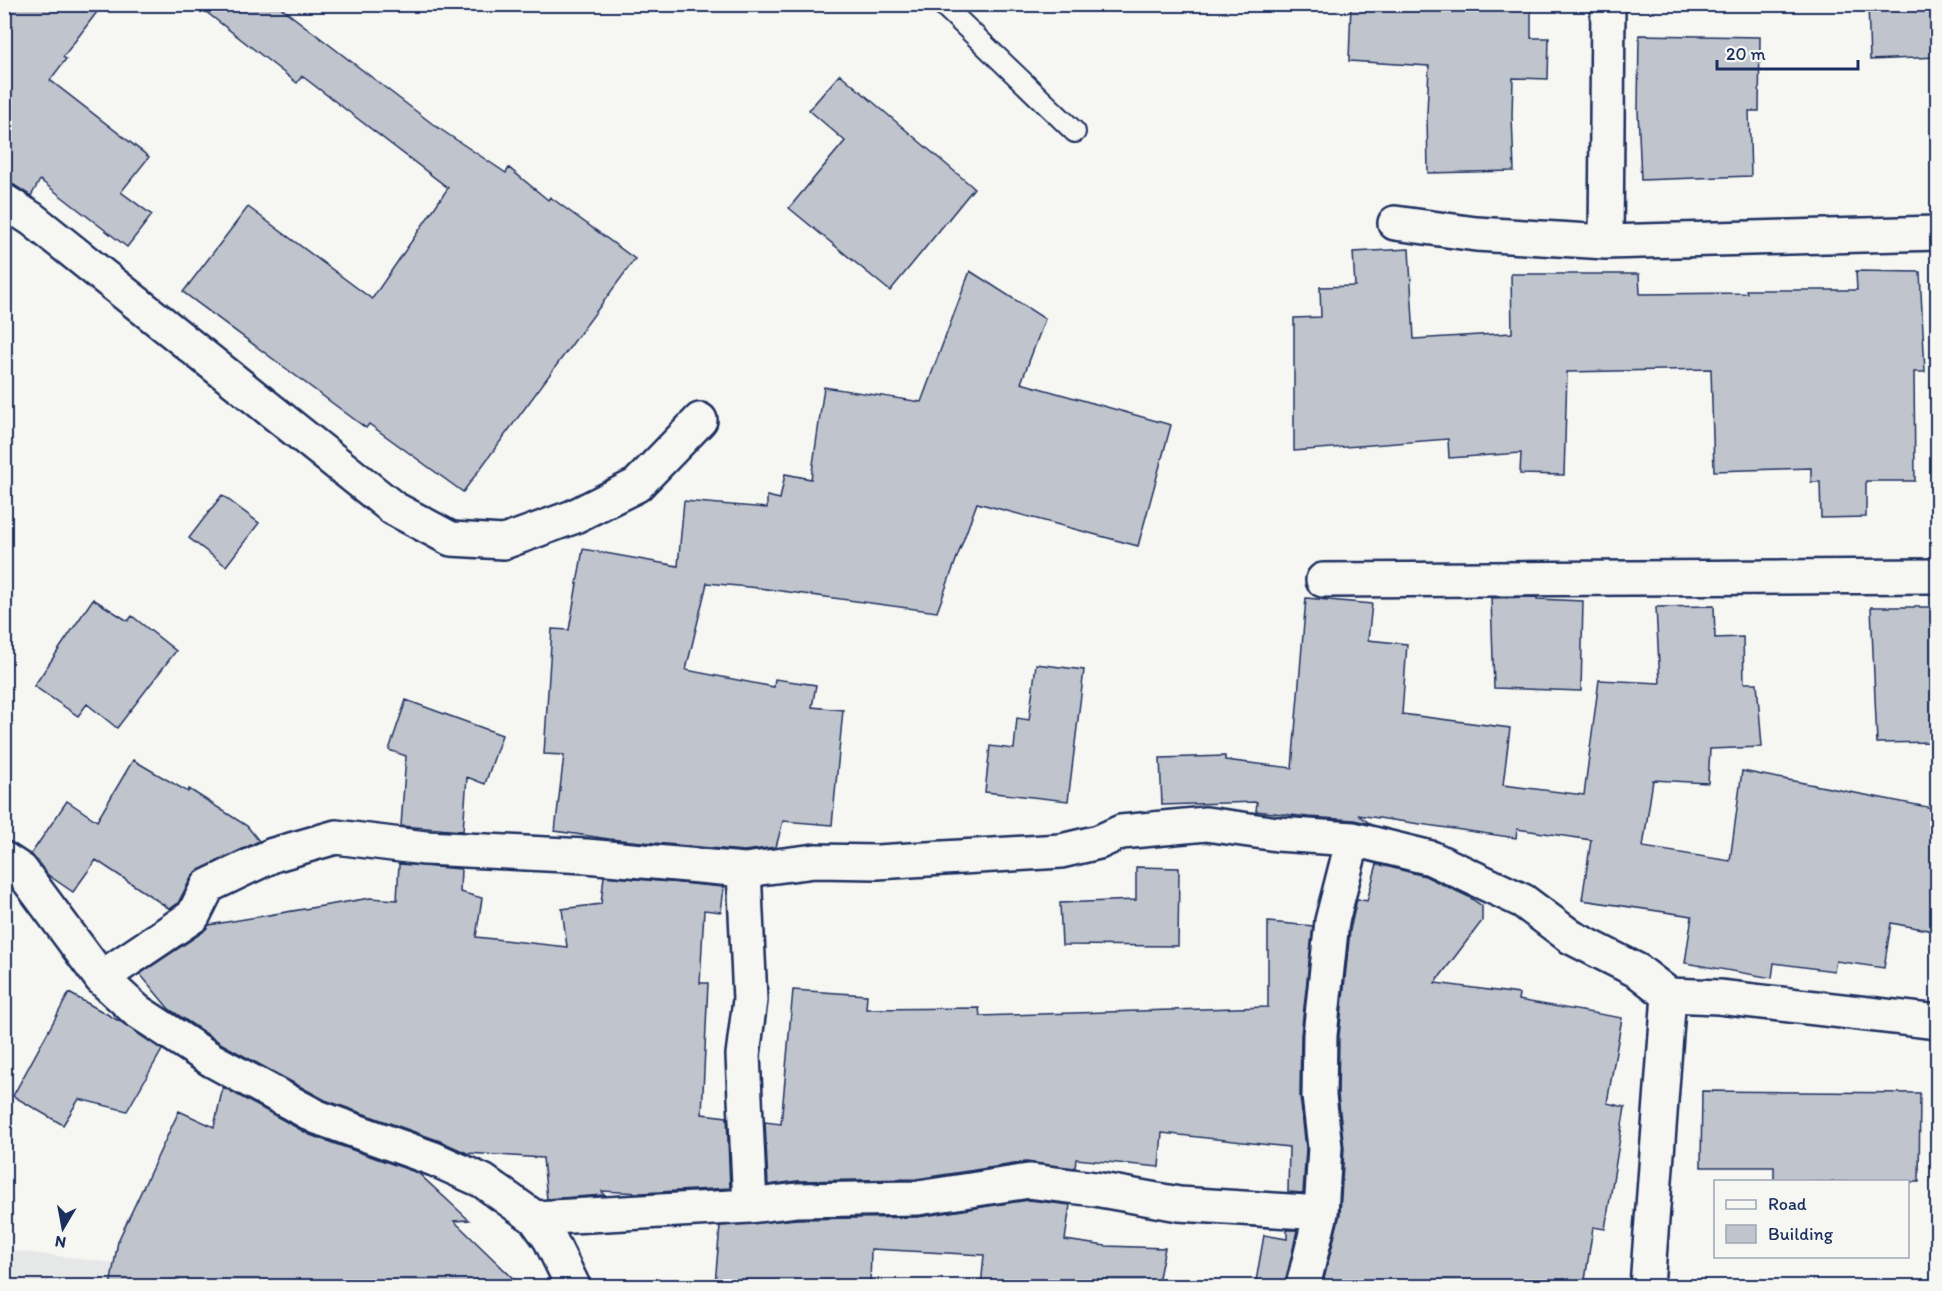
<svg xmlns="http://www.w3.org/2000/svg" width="1942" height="1291" font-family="Itim,sans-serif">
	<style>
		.built { fill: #e6e7e7 }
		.building { fill: #c0c4cd; stroke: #1b2f5e; stroke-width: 1.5 }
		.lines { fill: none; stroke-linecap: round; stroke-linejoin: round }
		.service-casing { stroke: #1b2f5e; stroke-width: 24 }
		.minor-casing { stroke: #1b2f5e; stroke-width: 38 }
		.service { stroke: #f6f6f2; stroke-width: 20 }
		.minor { stroke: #f6f6f2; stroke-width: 33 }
	</style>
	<rect width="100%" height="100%" fill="#f6f6f2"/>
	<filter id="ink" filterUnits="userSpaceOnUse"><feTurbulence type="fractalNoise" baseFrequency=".0167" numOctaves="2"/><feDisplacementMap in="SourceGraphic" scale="12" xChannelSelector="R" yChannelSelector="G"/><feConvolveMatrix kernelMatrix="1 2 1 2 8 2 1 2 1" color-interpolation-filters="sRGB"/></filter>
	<g filter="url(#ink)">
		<path class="built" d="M5 1250 278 1282 277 1286H5Z"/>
		<path class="building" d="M4 4H103L63 57 66 59 50 80 149 157 121 192 152 215 127 247 40 180 31 196 14 185 4 182Z
			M196 4H276L434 125 506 173 509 168 548 200 550 197 635 259 463 492 369 424 366 428 183 292 248 207 372 299 448 188 302 76 297 83Z
			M1351 4H1531V38H1549L1548 79 1513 78 1512 115 1514 171 1428 173 1427 114 1429 66 1349 61Z
			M1868 4H1938V57L1870 60Z
			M1639 35 1760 37 1759 111H1749L1751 176 1641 180 1638 110Z
			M840 74 974 188 890 291 789 208 845 141 809 110Z
			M1409 249 1414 339 1512 333 1511 274H1639L1640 294 1747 293 1746 290H1857L1856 271 1920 272 1925 372H1914L1915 481H1866V517L1821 518 1820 482H1811V468L1714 471 1711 369 1567 372 1564 475 1520 474 1521 453 1449 458 1448 439 1294 451V318L1321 317 1320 287 1355 286 1353 252Z
			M970 271 1045 319 1021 383 1171 425 1138 546 977 503 937 612 759 588 707 583 686 670 774 687 775 679 816 685 812 707 843 710 832 825 783 821 776 847 744 851 609 839 555 831 564 755 544 754 552 629 569 630 583 549 678 566 684 501 767 508V496L780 499 785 474 811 479 824 387 921 402Z
			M222 495 259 523 226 566 189 538Z
			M1537 597V599L1583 601 1581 691 1494 688 1491 598Z
			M1306 598 1372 604 1368 640 1407 644 1402 714 1510 728 1503 785 1584 795 1599 680 1660 683 1656 607 1714 606 1715 638 1743 637 1744 683H1757L1762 747 1710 749 1708 783 1653 780 1643 847 1730 861 1742 771 1938 809V932L1891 923 1884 968 1836 961 1834 971 1774 963 1772 978 1685 963 1692 916 1582 900 1591 840 1517 829 1516 838 1358 815 1371 824 1354 820 1308 817 1256 811 1257 802 1162 805 1160 758 1225 756V760L1292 768Z
			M93 599 128 621 132 616 176 651 117 728 87 704 78 716 34 686Z
			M1871 607H1938V742L1877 743Z
			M1036 664 1084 670 1068 801 985 792 990 746 1014 749 1017 718 1029 720Z
			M406 700 502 735 485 784 467 777 463 831 401 826 406 756 389 750Z
			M133 760 188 792 189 789 247 826 259 841 199 870 191 878 178 903 170 909 96 860 73 892 48 875 31 854 67 801 97 821Z
			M399 864 461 869 460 892 482 898 476 937 567 947 562 909 601 904 604 876 724 887 721 912 704 910 700 983H708L702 1114 727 1117 730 1188 641 1193 602 1191 604 1195 547 1199 543 1158 467 1153 440 1141 325 1100 222 1044 169 1009 140 974 203 932 209 925 370 898 397 900Z
			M1377 864 1425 876 1469 897 1482 906V921L1435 983 1519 994 1518 1000 1622 1018 1607 1103 1625 1107 1605 1229 1593 1227 1584 1287H1322L1340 1214 1344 1148 1338 1095 1339 1036 1350 930 1357 899 1367 901Z
			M1136 867 1179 868 1178 946 1062 945 1060 903 1136 900Z
			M1268 922 1313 926 1301 1035 1300 1096 1306 1148 1303 1193 1288 1192 1289 1147 1162 1133 1159 1167 1076 1159 1075 1168 1026 1162 916 1179 797 1181 768 1185 765 1122 781 1124 793 990 867 995 866 1009 979 1008 980 1016 1268 1007Z
			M69 993 121 1022 162 1050 127 1111 79 1099 63 1125 13 1096Z
			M223 1087 310 1135 418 1173 469 1220 454 1221 522 1287H110L118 1241 179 1111 214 1127Z
			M1702 1091 1920 1093 1919 1182H1774V1167H1701Z
			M1029 1200 1070 1205 1065 1240 1106 1246 1165 1248 1157 1287H981L984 1255 871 1249 870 1287H748L715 1284 720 1226 798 1219 918 1217Z
			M1287 1230H1297L1285 1287H1255L1264 1235 1287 1239Z"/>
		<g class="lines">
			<defs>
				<path id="service" d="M942 4 1075 132"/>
				<path id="minor" d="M4 201 32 219 393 508 451 539 504 542 573 517 637 485 700 420
					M1395 223 1476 234 1606 242 1938 233
					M1606 242 1608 4
					M1323 580 1938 576
					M4 859 21 870 101 978 137 1011 212 1060 317 1117 434 1159 483 1181 535 1218 550 1239 573 1286
					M744 870 750 1000 743 1055 750 1206
					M101 978 193 916 208 886 273 855 336 837 425 848 586 856 744 870 815 861 877 862 1061 851 1099 842 1121 832 1206 824 1277 834 1353 839 1431 858 1523 901 1571 937 1638 971 1669 995 1719 997 1938 1022
					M535 1218 750 1206 797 1200 918 1198 1029 1181 1095 1189 1179 1204 1321 1213 1325 1147 1319 1096 1320 1035 1332 921 1353 839
					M1303 1286 1321 1213
					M1647 1286 1669 995"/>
			</defs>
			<use href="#service" class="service-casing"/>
			<use href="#minor" class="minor-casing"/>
			<use href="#service" class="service"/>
			<use href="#minor" class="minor"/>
		</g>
	</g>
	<rect width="1942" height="1291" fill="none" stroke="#f6f6f2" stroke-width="24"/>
	<rect x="12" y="12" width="1918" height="1267" fill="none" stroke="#1b2f5e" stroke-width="2" filter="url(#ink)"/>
	<rect x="1714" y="1180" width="195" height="78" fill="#f6f6f2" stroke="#9ea6b7" stroke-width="1.5"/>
	<rect x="1726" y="1200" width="30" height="9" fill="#f6f6f2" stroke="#9ea6b7" stroke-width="1.5"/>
	<text x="1768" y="1210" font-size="18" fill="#1b2f5e">Road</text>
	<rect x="1726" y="1225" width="30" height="18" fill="#c0c4cd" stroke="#9ea6b7" stroke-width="1.5"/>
	<text x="1768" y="1240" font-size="18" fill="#1b2f5e">Building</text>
	<g transform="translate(63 1228) rotate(190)" stroke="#f6f6f2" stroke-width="4.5" paint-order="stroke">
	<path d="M0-4.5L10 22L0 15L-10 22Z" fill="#1b2f5e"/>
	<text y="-9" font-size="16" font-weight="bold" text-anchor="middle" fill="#1b2f5e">N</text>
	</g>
	<path d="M1717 60v9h141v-9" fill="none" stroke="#1b2f5e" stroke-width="3"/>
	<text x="1726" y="60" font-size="18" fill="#1b2f5e" stroke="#f6f6f2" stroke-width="4.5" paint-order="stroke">20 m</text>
</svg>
